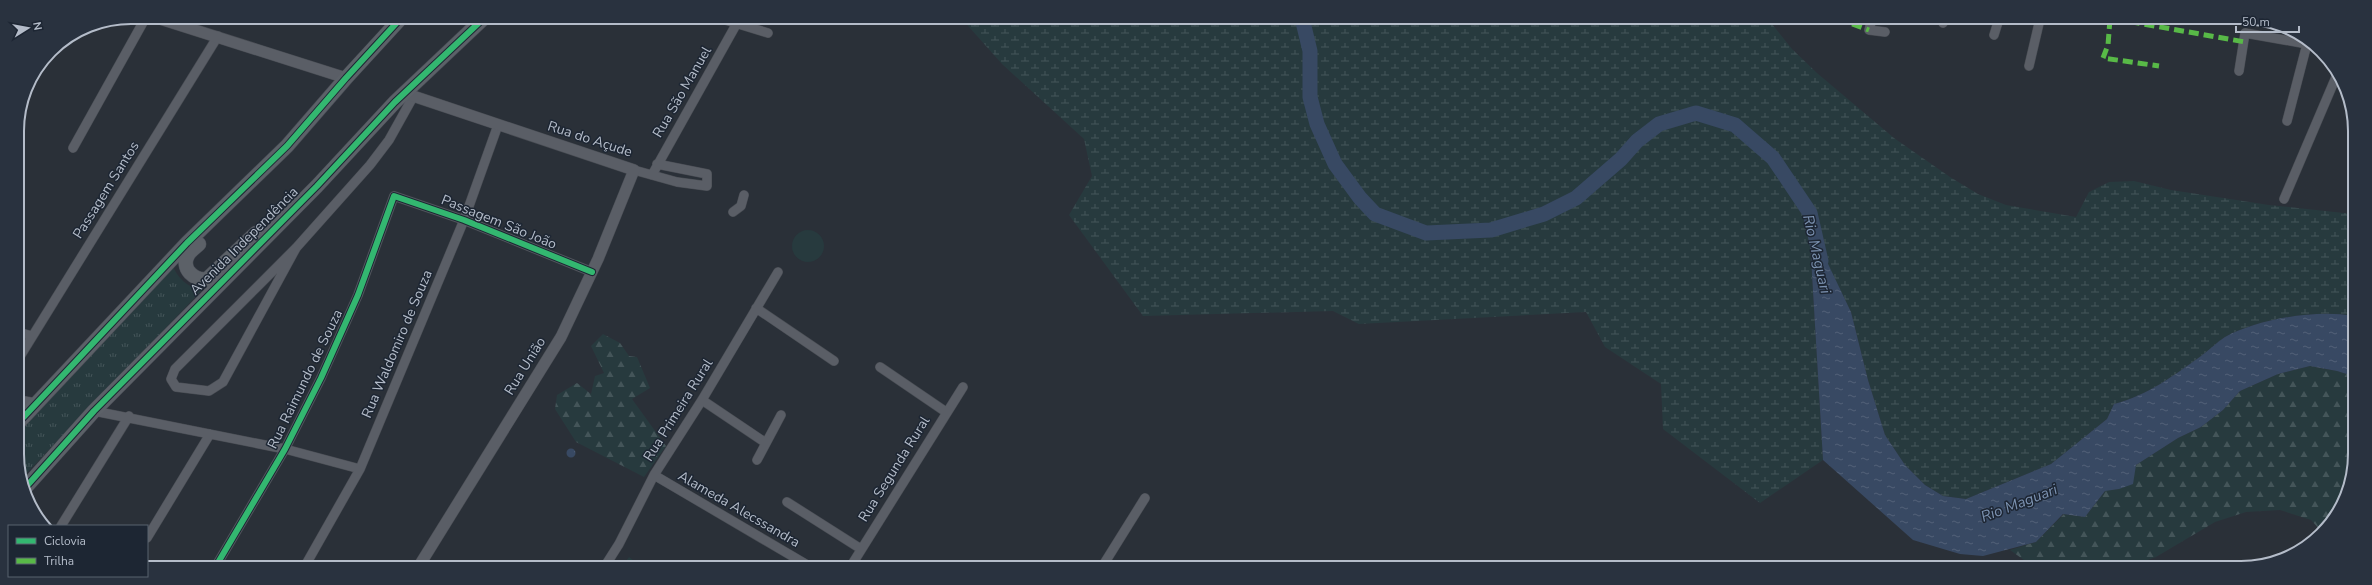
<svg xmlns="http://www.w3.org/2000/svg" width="2372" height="585" font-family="'Nunito Sans',sans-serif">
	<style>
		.grass { fill: url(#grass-tufts) }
		.forest { fill: url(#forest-firs) }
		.wetland { fill: url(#wetland-marsh) }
		.green { fill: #273a3e }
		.water { fill: url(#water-ripples) }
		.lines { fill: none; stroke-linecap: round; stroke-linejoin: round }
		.river { stroke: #384963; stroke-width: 15 }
		.minor-casing { stroke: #484c53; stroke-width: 10 }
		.tertiary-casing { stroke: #484c53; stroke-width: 12 }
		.primary-casing { stroke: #484c55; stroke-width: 15 }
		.minor { stroke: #5a5e66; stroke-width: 9 }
		.tertiary { stroke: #5a5e66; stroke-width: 11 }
		.primary { stroke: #5c6168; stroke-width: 14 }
		.quiet { stroke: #58b947; stroke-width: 5; stroke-dasharray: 10 5; stroke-linecap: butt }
		.cycleway-casing { stroke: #1d2633; stroke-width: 8 }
		.cycleway { stroke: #33b770; stroke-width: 6 }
		.labels { text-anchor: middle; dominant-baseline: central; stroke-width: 3; stroke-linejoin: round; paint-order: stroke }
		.street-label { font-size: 14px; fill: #b4bcc9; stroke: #1d2633 }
		.water-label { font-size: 15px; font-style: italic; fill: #7c92b1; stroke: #1d2633 }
		.rim { fill: none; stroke: #b4bcc9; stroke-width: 2 }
	</style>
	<defs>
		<pattern id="grass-tufts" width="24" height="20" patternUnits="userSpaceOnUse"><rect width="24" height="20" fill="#273a3e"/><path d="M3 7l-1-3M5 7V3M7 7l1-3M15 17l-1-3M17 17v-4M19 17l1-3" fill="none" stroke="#445559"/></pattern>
		<pattern id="forest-firs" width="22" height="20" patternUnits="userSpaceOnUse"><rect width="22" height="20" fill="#273a3e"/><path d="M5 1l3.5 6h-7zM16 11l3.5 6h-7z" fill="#445559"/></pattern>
		<pattern id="wetland-marsh" width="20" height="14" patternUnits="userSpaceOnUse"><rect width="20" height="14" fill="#273a3e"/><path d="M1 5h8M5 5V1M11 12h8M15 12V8" fill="none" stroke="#445559"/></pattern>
		<pattern id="water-ripples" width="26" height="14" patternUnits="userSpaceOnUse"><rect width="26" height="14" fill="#384963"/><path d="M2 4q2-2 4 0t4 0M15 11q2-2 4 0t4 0" fill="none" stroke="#526178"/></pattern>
	</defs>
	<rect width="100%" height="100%" fill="#2a3038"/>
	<path class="grass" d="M172 264C177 278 187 287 202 290L21 479 19 426Z"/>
	<path class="forest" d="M603 334 620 343 629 356 637 357 650 388 632 399 666 446 644 477 576 442 555 409 557 395 577 383 591 394 595 376 604 373 591 346Z
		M2310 366 2337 371 2353 376V476L2340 511 2322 532 2311 520 2280 510 2246 512 2215 522 2156 557 2125 568H2050L2028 563 2010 550 2036 542 2064 514 2085 517 2106 490 2119 489 2136 465 2178 438 2201 427 2223 410 2240 391 2278 374Z"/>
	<path class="wetland" d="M961 18 1768 19 1792 49 1817 73 1894 138 1950 177 1978 194 2006 205 2076 217 2089 192 2109 182 2134 181 2171 190 2269 205 2353 214V316C2317 309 2258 319 2225 337 2217 342 2209 350 2201 356 2173 376 2148 395 2114 404L2107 419 2051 464 1966 499 1943 496 1925 485 1905 465 1885 435 1868 380 1851 312 1809 226 1823 460 1760 503 1663 429 1661 384 1605 347 1586 312 1359 324 1333 311 1143 316 1069 215 1092 176 1084 139 1002 64Z"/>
	<path class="green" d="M792 246a16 16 0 1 1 32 0a16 16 0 1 1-32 0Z
		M629 557 641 566H622Z"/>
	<path class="water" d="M1809 224 1851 312 1868 380 1885 435 1905 465 1925 485 1943 496 1966 499 2051 464 2107 419 2114 404C2148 395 2173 376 2201 356 2209 350 2217 342 2225 337 2258 319 2317 309 2353 316V376L2337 371 2310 366 2278 374 2240 391 2223 410 2201 427 2178 438 2136 465 2133 484 2119 489 2105 491 2085 517 2063 514 2036 542 1983 556 1960 554 1913 540 1823 460Z
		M566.5 453a4.5 4.5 0 1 1 9 0a4.5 4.5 0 1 1-9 0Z"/>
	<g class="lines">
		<path class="river" d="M1302 18 1310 51V97L1317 124 1335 164 1360 198 1375 214 1426 233 1491 230 1544 214 1576 198 1621 159 1637 141 1659 124 1696 113 1735 125 1773 158 1810 213 1821 261"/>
		<defs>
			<path id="minor" d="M719 18 768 33
				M1872 19 1869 30 1885 32
				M1943 23 1945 19
				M1994 35 1999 19
				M2029 66 2040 19
				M2239 71 2245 33 2307 44
				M2287 121 2307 44H2310
				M73 148 146 17
				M634 170 677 182 707 186V174L657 164
				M652 175 737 23
				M2284 199 2336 77
				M733 212 741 206 744 195
				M296 248 223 382 209 391 176 387 171 379 175 369 296 248 370 165 389 140 413 97
				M756 308 834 361
				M18 332 32 336
				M19 358 218 36
				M880 367 946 412
				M702 400 766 443
				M94 411 285 449 360 469
				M757 460 781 415
				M654 475 809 566
				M787 502 861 549
				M61 526 129 416
				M147 538 210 434
				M216 566 285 449 321 378 358 295 394 196 464 220 592 272
				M305 566 360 469 464 220 498 125
				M605 566 619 544 654 475 702 400 778 272
				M851 566 963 387
				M1102 567 1145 498
				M1756 567 1757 566"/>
			<path id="tertiary" d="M154 17 346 78
				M404 93 634 170 598 259 561 337 419 566
				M19 401 36 404"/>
			<path id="primary" d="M199 244C196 247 190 251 188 255 180 269 195 281 207 279L256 233
				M19 422 187 243 287 146 346 78 402 17
				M25 488 94 411 317 186 395 102 485 17"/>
		</defs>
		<use href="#minor" class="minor-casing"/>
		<use href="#tertiary" class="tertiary-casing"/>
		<use href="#primary" class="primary-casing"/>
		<use href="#minor" class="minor"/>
		<use href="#tertiary" class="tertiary"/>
		<use href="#primary" class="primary"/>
		<path class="quiet" d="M1838 19 1869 30
			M2110 19 2108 45 2103 58 2159 66
			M2115 19 2245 42"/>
		<defs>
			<path id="cycleway" d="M19 422 187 243 287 146 346 78 402 17
				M25 488 94 411 317 186 395 102 485 17
				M216 566 285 449 321 378 358 295 394 196 464 220 592 272"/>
		</defs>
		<use href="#cycleway" class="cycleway-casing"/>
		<use href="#cycleway" class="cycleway"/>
	</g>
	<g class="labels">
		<g class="street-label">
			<text transform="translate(682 92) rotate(-60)">Rua São Manuel</text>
			<text transform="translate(590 139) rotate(18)">Rua do Açude</text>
			<text transform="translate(106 190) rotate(-58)">Passagem Santos</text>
			<text transform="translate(499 222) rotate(22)">Passagem São João</text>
			<text transform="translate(244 241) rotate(-45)">Avenida Independência</text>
			<text transform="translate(397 344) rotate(-67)">Rua Waldomiro de Souza</text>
			<text transform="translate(525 366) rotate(-58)">Rua União</text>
			<text transform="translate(305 379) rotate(-64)">Rua Raimundo de Souza</text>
			<text transform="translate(678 410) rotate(-58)">Rua Primeira Rural</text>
			<text transform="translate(894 469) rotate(-58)">Rua Segunda Rural</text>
			<text transform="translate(739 509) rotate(30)">Alameda Alecssandra</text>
		</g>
		<g class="water-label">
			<text transform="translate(1817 254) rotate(77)">Rio Maguari</text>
			<text transform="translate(2019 503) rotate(-21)">Rio Maguari</text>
		</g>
	</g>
	<path d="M0 0H2372V585H0ZM131 24H2241A107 107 0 0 1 2348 131V454A107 107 0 0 1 2241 561H131A107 107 0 0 1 24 454V131A107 107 0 0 1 131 24Z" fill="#29323f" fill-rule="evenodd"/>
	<path class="rim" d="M131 24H2241A107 107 0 0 1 2348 131V454A107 107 0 0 1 2241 561H131A107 107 0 0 1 24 454V131A107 107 0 0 1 131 24Z"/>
	<rect x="8" y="525" width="140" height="52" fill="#1d2633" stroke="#59626f"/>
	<rect x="16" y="538" width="20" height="6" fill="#33b770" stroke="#59626f"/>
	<text x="44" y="545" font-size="12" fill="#b4bcc9">Ciclovia</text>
	<rect x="16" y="558" width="20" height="6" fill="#58b947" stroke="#59626f"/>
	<text x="44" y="565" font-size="12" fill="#b4bcc9">Trilha</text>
	<g transform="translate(28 28) rotate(79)" stroke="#1d2633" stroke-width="3" paint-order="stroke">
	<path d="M0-3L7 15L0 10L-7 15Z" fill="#b4bcc9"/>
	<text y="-6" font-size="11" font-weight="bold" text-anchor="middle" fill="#b4bcc9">N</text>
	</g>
	<path d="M2236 26v6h63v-6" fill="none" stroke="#b4bcc9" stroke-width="2"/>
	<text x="2242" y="26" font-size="12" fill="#b4bcc9" stroke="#1d2633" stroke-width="3" paint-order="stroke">50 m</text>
</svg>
